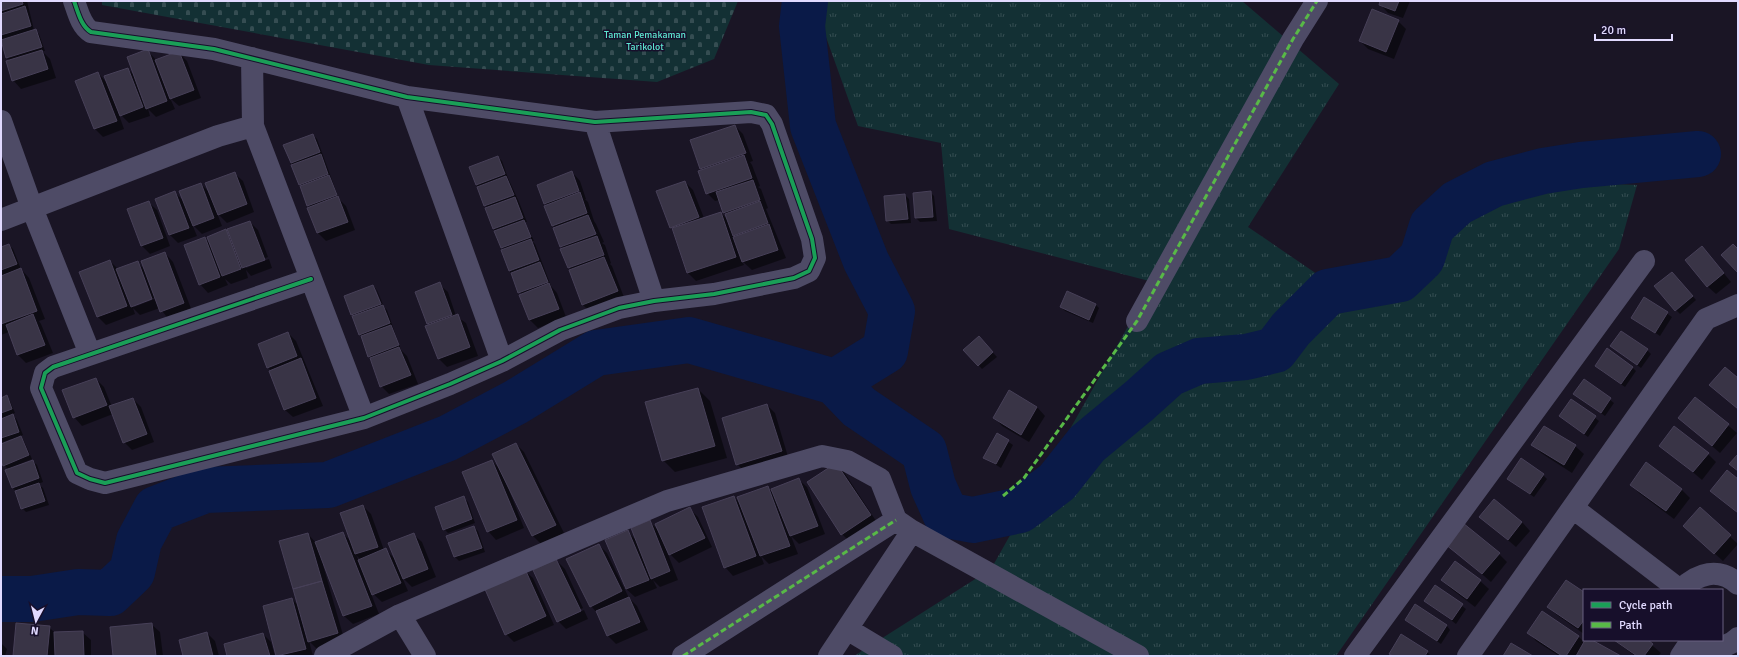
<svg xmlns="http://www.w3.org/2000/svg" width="1739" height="657" font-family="Signika,sans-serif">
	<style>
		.grass { fill: url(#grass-tufts) }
		.cemetery { fill: url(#cemetery-stones) }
		.shadow { fill: #0007; fill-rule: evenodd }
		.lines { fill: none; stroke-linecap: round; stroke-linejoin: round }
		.river { stroke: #0a1a48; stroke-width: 46 }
		.building { fill: #393446; stroke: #474058 }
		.minor { stroke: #4e4b66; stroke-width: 22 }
		.quiet { stroke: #58b947; stroke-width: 3; stroke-dasharray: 6 3; stroke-linecap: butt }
		.cycleway-casing { stroke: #170f2b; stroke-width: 6 }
		.cycleway { stroke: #1a9f57; stroke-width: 4 }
		.labels { text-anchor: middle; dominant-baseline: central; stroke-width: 3; stroke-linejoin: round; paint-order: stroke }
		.park-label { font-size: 10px; fill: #5de7d1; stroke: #170f2b }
	</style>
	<defs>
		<pattern id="grass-tufts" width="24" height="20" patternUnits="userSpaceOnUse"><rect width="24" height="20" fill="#133034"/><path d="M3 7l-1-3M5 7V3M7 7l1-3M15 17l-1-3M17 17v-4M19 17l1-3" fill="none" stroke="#354d52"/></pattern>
		<pattern id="cemetery-stones" width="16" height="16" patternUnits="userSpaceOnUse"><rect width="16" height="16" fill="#133034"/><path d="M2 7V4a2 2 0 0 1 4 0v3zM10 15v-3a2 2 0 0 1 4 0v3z" fill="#354d52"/></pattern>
	</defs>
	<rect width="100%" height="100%" fill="#1a1525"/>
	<path class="grass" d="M813 1H1242L1339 84 1248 227 1355 300 1522 180 1637 185 1619 249 1336 656H854L991 569 1153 282 949 229 941 143 858 126Z"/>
	<path class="cemetery" d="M102 1H738L714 59 657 82 429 65 102 5Z"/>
	<path class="shadow" d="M1 1H27L34 30 39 34 45 51H42L50 59 56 78 21 89 13 80 10 61 7 57 1 40Z
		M1381 1H1410L1403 18 1388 13 1380 4Z
		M1398 21 1406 29 1394 59 1368 49 1360 41Z
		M147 50 157 61 179 53 187 61 201 98 179 106 170 98 175 109 156 117 148 109 150 116 129 123 118 112 124 129 103 137 95 129 77 81 98 73 108 84 128 69 135 76Z
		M735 126 743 134 753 161 750 162 752 165 760 186 758 187 761 189 768 208 766 209 786 258 752 270 742 261 744 265 696 281 688 273 673 230 670 227 685 182 693 190 704 218 721 213 729 221 720 200 715 201 707 193 704 171 701 168Z
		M313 135 317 139 339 199 346 206 355 230 326 241 318 233 309 208H310L300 184 294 165 291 163Z
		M498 157 502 161 508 178 519 202 527 222H525L534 241H532L535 244 551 286 557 293 566 317 538 328 529 319 522 295 510 271 504 250 494 229 488 208 485 205 477 185Z
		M572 172 580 181 586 199H585L588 202 594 221 596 224 604 242 602 243 605 245 611 263 610 264 612 266 625 300 591 313 583 305 571 270 562 250 563 249 554 228H555L553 225 548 206 545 203Z
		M234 173 243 181 254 212 227 223 217 213 222 226 202 234 192 224 197 236 178 243 170 235 156 199 175 193 185 202 201 184 210 193Z
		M930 192 934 196 937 221 920 222 916 218 914 194Z
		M905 195 909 199 911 223 891 224 887 220Z
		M148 202 157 210 170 246 150 254 142 246 128 209Z
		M250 222 258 230 268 257 246 266V268L269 259 272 268 251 276 246 270 248 278 231 284 225 279 228 285 208 293 200 284 205 238 210 244 225 231 231 237Z
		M9 245 13 249 21 269 29 278 45 319 39 321 41 324 53 353 26 363 18 355 9 332 1 335V248Z
		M1702 247 1731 282 1716 294 1707 286Z
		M165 253 173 262 192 311 169 320 160 308 140 315 133 308 135 314 106 325 98 317 81 272 110 261 118 269 137 262 145 270ZM157 297V298L134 307V305Z
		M1676 277 1696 300 1680 314 1676 310Z
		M439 284 448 292 456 316 466 323 478 356 447 367 439 359 426 327 430 325 428 323Z
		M373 286 377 290 384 307 387 310 401 350 407 356 418 384 389 394 381 386 363 337 360 334 352 314ZM374 289H376L383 308 381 309Z
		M1644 298 1672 317 1660 336 1632 317Z
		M1095 304 1099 308 1093 323 1065 311 1061 307Z
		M288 333 296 341 323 406 293 417 284 409 271 371 268 367Z
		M982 341 997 357 982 369 964 350Z
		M1611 346 1647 350 1651 354 1641 368Z
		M1632 367 1636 371 1625 387 1600 370Z
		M96 379 104 387 112 407 133 399 141 407 154 442 132 450 124 442 113 414 82 426 74 417Z
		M1584 380 1614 403 1605 416 1579 397Z
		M698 389 710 401 727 458 675 472 663 460Z
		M1010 391 1037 407 1045 416 1029 442 1002 426 994 417Z
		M6 397 10 401 15 413 12 414 17 420 23 435 20 436 24 441 32 459 15 466V468L33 461 37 465 43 482 38 484 43 488 49 505 26 512 22 508 17 492 12 487 9 470 4 465 1 459V445L12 441 11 439 1 443V399Z
		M1696 398 1737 433 1720 453 1679 418Z
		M1572 400 1599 421 1588 437 1565 420Z
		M767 405 775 413 789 460 746 473 737 464Z
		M1544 427 1575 446 1584 454 1572 473 1541 453 1533 445Z
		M997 434 1013 445 1001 468 985 458Z
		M516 444 524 452 564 533 541 544 533 536 510 489 509 490 524 528 496 540 488 531 492 461 500 469Z
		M1661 445 1708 454 1716 462 1702 480Z
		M836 464 844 472 878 524 850 542 842 534Z
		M1647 464 1682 490 1690 498 1674 519 1639 493 1631 484Z
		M1543 475 1547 479 1534 497 1512 482Z
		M798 479 807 487 825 534 799 544 791 536 798 554 769 564 761 556 764 564 733 576 725 567 734 497 741 504 767 487 774 494Z
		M1738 480V514L1711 491Z
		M464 498 468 502 475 523 448 533 444 529Z
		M363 506 371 514 384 550H386L396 560 413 534 422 542 436 577 412 587 402 577 408 591 382 602 370 591 379 614 353 624 344 616 324 565H323L345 642 318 650 309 641 313 656H277L264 606 292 599 299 606 308 534 316 543 342 533 351 541ZM356 555 361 560 359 561Z
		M690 509 698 517 712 547 679 563 670 554 665 544H664L678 580 660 587 653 580 657 588 635 597 624 587 628 532 636 540 649 521 658 530Z
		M1700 509 1738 544 1723 561 1693 534Z
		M1481 517 1522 522 1530 531 1516 547Z
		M474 527 478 531 485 552 459 561 455 557Z
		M1447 544 1499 554 1507 562 1491 582Z
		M599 545 607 553 629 598 637 606 648 630 616 644 608 636 598 614 591 606Z
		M556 560 565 569 583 608 560 619V621L584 610 588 619 566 629 558 621Z
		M1455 562 1480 581 1489 589 1475 607 1450 588 1442 580Z
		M524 570 533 578 554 625 514 642 506 634Z
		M1436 586 1466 609 1456 624 1425 601Z
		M1584 593V634L1557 615 1548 607Z
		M1542 612 1579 637 1585 643 1586 640H1590L1619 656H1559L1536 641 1528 632Z
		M1406 620 1447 626 1450 630 1441 644Z
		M151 624 160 632 163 656H114Z
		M49 627 55 633 82 632 91 640V656H14Z
		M207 633 215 641 219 656H184Z
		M263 634 271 642 275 656H228Z
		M1401 636 1427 652 1431 656H1393L1390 653Z
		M1614 640H1646L1661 653 1658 656H1635Z
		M1 643 7 649 5 656H1Z"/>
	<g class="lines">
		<path class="river" d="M805 1 802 26 813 126 866 261 892 311 885 351 835 382
			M1 599H32L78 592 110 593 132 572 139 541 156 509 205 490 328 485 448 438 516 402 596 353 689 340 835 382 859 407 924 451 933 486 946 515 973 520 1020 510 1057 482 1087 444 1139 401 1169 374 1199 361 1246 357 1275 350 1291 329 1328 292 1400 279 1422 258 1432 226 1457 203 1494 184 1543 171 1581 165 1698 154"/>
	</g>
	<path class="building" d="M1 1H22L23 4 1 11Z
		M1380 1H1399L1395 11 1379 5Z
		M25 6 31 26 1 35V14Z
		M1372 9 1399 20 1386 52 1359 41Z
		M36 29 42 47 6 58 1 40Z
		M148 49 167 101 146 109 127 57Z
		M42 50 48 69 12 81 6 61Z
		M179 51 194 90 170 99 155 60Z
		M128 68 143 107 120 116 104 76Z
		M98 72 117 121 94 129 75 81Z
		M735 125 746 153 700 169 690 140Z
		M313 134 320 152 291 163 283 145Z
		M321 154 328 174 299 185 291 165Z
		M744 155 752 178 706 194 698 171Z
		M498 156 505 174 476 185 469 167Z
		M572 171 579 191 544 204 537 185Z
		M235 172 247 204 218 215 205 183Z
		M329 175 337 195 307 206 300 186Z
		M506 176 514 195 484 206 477 187Z
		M753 180 760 200 723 213 716 192Z
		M685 181 699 217 670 228 656 191Z
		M201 183 214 218 193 226 179 191Z
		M175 191 189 228 169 235 155 199Z
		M931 191 933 217 915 218 913 193Z
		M580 192 587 213 552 226 544 206Z
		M905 194 908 219 886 221 884 196Z
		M338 196 348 222 317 233 307 208Z
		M515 197 523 218 493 229 485 208Z
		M149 201 163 238 141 246 127 209Z
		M760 201 768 223 733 236 725 214Z
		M721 212 736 257 687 273 672 228Z
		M588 215 596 234 560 247 553 228Z
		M524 220 531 237 501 248 494 231Z
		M250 221 265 260 242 268 227 229Z
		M769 224 778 250 742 262 733 237Z
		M226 229 241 269 222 276 207 237Z
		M597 236 604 255 568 268 560 249Z
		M205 237 220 277 199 285 184 245Z
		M531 239 539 260 509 271 501 250Z
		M9 244 17 264 1 270V247Z
		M1733 244 1738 249V273L1721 255Z
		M1702 246 1724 273 1707 287 1685 260Z
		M165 252 184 303 160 312 141 261Z
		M604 257 618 291 582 305 569 270Z
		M110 260 127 306 97 317 79 272Z
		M138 261 152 299 131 307 116 269Z
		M540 262 548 282 518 293 511 273Z
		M21 268 37 311 1 324V276Z
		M1672 272 1693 296 1675 311 1654 286Z
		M440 282 452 315 427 324 415 292Z
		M549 283 559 309 529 320 519 295Z
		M373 285 381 304 351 315 344 296Z
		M1067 291 1096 304 1089 320 1060 307Z
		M1644 297 1668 312 1655 333 1631 318Z
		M383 305 390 323 359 335 352 316Z
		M33 314 45 345 17 355 6 325Z
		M458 314 470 347 438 359 425 326Z
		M391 325 399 345 368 357 361 336Z
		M1621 331 1648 349 1637 365 1610 346Z
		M288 332 297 356 267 368 258 344Z
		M979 336 993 352 978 366 963 350Z
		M399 347 411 375 380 387 370 358Z
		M1607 348 1633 367 1621 384 1595 366Z
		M301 358 316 398 284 410 269 371Z
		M1725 367 1738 378V409L1709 385Z
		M96 378 107 405 73 418 62 390Z
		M1584 379 1611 398 1601 413 1573 394Z
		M698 388 715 446 662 461 645 402Z
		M1009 390 1037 407 1021 435 993 418Z
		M7 395 12 409 1 413V398Z
		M1695 397 1729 424 1712 446 1678 418Z
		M133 398 147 434 123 443 109 406Z
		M1571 399 1596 416 1584 434 1559 416Z
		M767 404 782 451 736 465 722 418Z
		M13 414 19 432 1 438V419Z
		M1544 426 1576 445 1564 465 1531 445Z
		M1674 426 1709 453 1693 472 1659 446Z
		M997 433 1009 440 996 464 983 458Z
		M21 436 29 455 3 466 1 461V444Z
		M516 443 556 525 532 536 492 454Z
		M1738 454V471L1729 464Z
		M1521 458 1544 474 1530 494 1507 479Z
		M33 460 39 478 12 488 5 470Z
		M492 460 517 520 487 532 462 472Z
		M1646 462 1682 489 1666 511 1630 485Z
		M836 463 871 515 841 535 807 482Z
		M1727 470 1738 479V513L1710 491Z
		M799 478 818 526 790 536 771 489Z
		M39 483 45 501 21 509 15 491Z
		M768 486 790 546 760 556 737 497Z
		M464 496 472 519 443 530 435 507Z
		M734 496 756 556 724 568 702 507Z
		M1494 499 1522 522 1508 540 1479 517Z
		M363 505 378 547 355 554 340 513Z
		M690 507 705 538 669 555 655 524Z
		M1700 507 1731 535 1714 554 1683 526Z
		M650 520 670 571 651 579 631 528Z
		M1463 523 1500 553 1482 574 1445 544Z
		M474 526 482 548 454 557 446 536Z
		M628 530 649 580 626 589 605 540Z
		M343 532 372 606 343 616 315 542Z
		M308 533 322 581 293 589 279 541Z
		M414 533 428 569 403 579 388 543Z
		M599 544 622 591 590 607 566 559Z
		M386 548 401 583 372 595 358 560Z
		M556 559 581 611 557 622 533 570Z
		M1455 561 1481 580 1467 599 1441 580Z
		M525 569 546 616 505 635 484 587Z
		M1566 580 1584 592V620L1578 628 1547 607Z
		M322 581 338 633 308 642 293 589Z
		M1435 585 1463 604 1452 620 1424 601Z
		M629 597 640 622 607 636 596 611Z
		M292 598 306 649 276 656 263 606Z
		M1415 604 1447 625 1437 641 1405 620Z
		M1542 611 1579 636 1566 656H1562L1527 633Z
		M16 623 50 626 47 656H13Z
		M152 623 156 656H113L110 627Z
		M83 631 84 656H55L54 632Z
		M207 632 213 656H183L179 640Z
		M263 633 270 656H227L224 644Z
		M1401 634 1428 651 1425 656H1393L1389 654Z
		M1585 640H1592L1621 656H1576Z
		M1614 640H1648L1653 644 1644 656H1637Z
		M1511 643 1533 656H1503Z"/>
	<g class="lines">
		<path class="minor" d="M74 1C78 12 81 26 91 32L214 49 407 97 595 122 751 112 766 115 772 124 812 239 815 258 809 271 794 278 714 294 654 301 619 308 560 330 502 361 450 384 364 418 105 483 90 479 77 473 41 388 45 373 53 367 311 279
			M252 58 253 126 364 418
			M407 97 502 361
			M1 121 32 208 90 354
			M595 122 654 301
			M1 220 218 136 253 126
			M1137 321 1293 39 1317 1
			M1573 508 1680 590
			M1681 590C1697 573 1719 567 1738 584
			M400 615 425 656
			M847 629 892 656
			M1690 640C1703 649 1726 650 1738 638
			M325 656 400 615 667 501 822 456 847 461 880 479 896 520 912 531 1138 656
			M683 656 896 520
			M829 656 912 531
			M1355 656 1644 261
			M1468 656 1706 319 1738 305
			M1681 656 1691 641"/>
		<path class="quiet" d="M1003 496 1024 478 1137 321 1293 39 1317 1
			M683 656 896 520"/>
		<defs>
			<path id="cycleway" d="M74 1C78 12 81 26 91 32L214 49 407 97 595 122 751 112 766 115 772 124 812 239 815 258 809 271 794 278 714 294 654 301 619 308 560 330 502 361 450 384 364 418 105 483 90 479 77 473 41 388 45 373 53 367 311 279"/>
		</defs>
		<use href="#cycleway" class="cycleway-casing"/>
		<use href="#cycleway" class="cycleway"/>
	</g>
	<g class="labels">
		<g class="park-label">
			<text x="645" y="35">Taman Pemakaman<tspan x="645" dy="12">Tarikolot</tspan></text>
		</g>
	</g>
	<rect width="1739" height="657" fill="none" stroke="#e1daff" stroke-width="4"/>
	<rect x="1583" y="589" width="140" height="52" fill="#170f2b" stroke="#686080"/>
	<rect x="1591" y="602" width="20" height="6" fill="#1a9f57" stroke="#686080"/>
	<text x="1619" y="609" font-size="12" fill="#e1daff">Cycle path</text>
	<rect x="1591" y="622" width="20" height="6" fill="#58b947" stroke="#686080"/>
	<text x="1619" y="629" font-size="12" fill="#e1daff">Path</text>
	<g transform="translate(36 621) rotate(187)" stroke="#170f2b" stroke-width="3" paint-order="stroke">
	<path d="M0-3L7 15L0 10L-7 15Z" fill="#e1daff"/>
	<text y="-6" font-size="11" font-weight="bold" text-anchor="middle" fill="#e1daff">N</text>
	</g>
	<path d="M1595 34v6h77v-6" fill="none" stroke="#e1daff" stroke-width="2"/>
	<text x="1601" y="34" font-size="12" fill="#e1daff" stroke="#170f2b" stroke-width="3" paint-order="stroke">20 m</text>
</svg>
